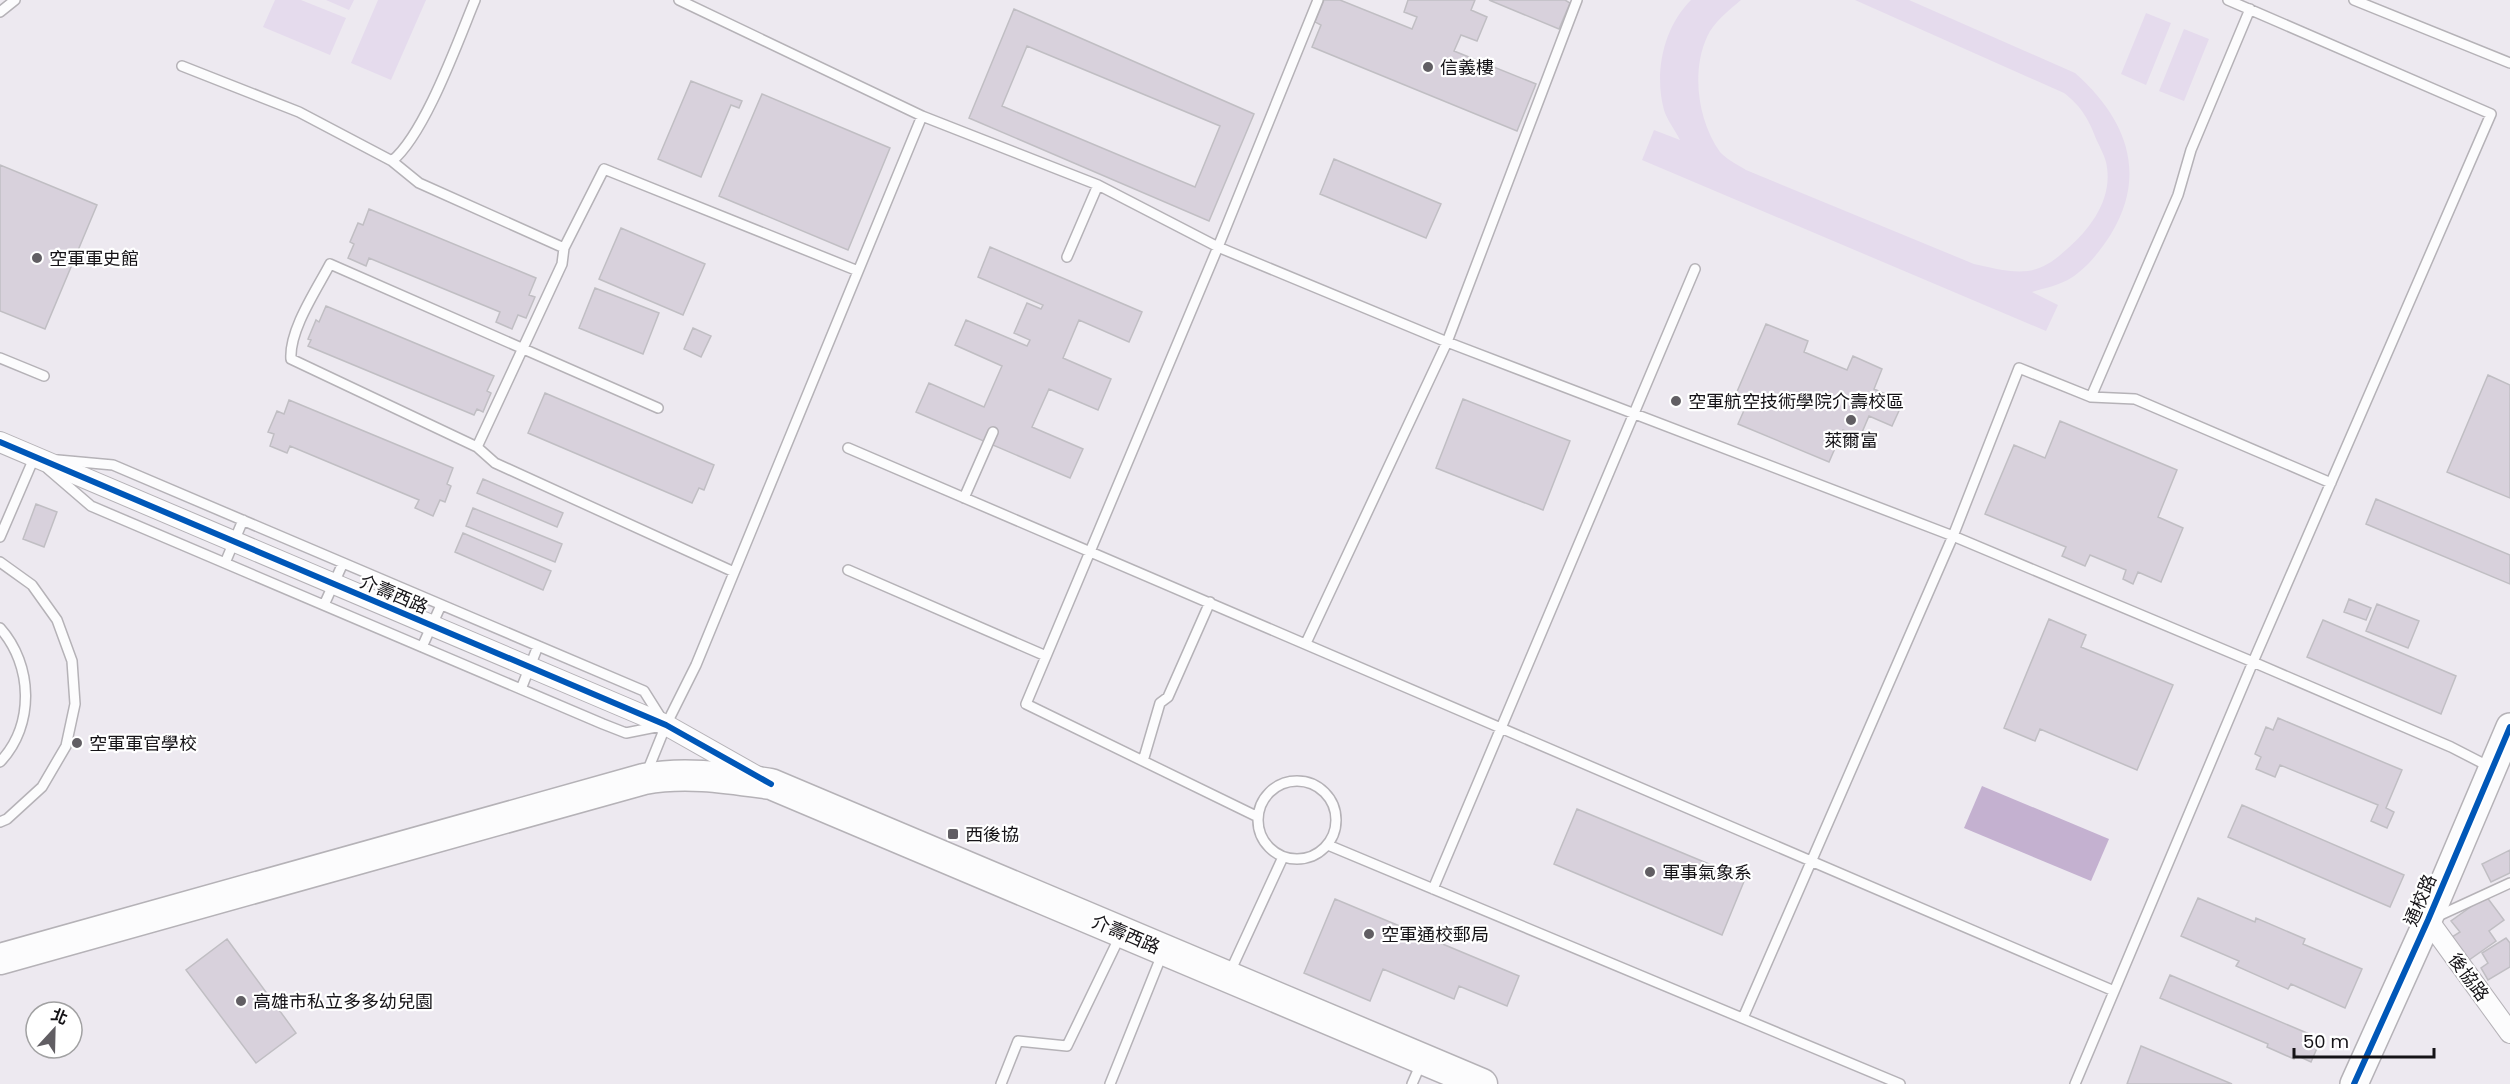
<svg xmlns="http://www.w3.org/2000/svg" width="2510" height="1084" font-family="Poppins,'Noto Sans TC',sans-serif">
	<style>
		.green { fill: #e5dbed }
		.water { fill: #c4b1d0 }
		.building { fill: #d8d1dc; stroke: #c0bec3; stroke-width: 1.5; fill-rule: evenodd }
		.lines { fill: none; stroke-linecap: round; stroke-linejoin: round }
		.lane-casing { stroke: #b5b2b7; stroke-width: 12 }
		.street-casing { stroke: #b5b2b7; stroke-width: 22 }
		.secondary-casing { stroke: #b5b2b7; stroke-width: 30 }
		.primary-casing { stroke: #b5b2b7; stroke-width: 33 }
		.lane { stroke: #fcfcfd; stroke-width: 9 }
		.street { stroke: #fcfcfd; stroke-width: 20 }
		.secondary { stroke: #fcfcfd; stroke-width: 27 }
		.primary { stroke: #fcfcfd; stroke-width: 30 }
		.cycleway-casing { stroke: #fff; stroke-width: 10 }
		.cycleway { stroke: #0057b8; stroke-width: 6 }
		.poi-dot { fill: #615e63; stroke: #fff; stroke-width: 2 }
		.labels { text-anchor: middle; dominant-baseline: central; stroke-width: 4.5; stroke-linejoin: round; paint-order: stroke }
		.poi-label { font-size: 18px; fill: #151317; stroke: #fff; text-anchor: start }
		.street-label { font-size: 18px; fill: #151317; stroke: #fff }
	</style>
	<rect width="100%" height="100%" fill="#ede9f0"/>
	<path class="green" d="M275 0H301L346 18 330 55 263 27Z
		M326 0H354L349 10Z
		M378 0H426L391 80 351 63Z
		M1691 0H1741C1729 10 1713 23 1707 37 1691 72 1698 121 1720 152 1726 159 1738 165 1746 170L1974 264C1992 268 2010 273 2028 271 2045 268 2055 260 2067 249 2092 227 2114 197 2106 162 2104 155 2100 147 2097 141 2089 120 2082 107 2064 93L1855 0H1909L2075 73C2126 118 2148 173 2111 234 2101 250 2087 268 2071 278 2060 285 2045 288 2032 292L2058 305 2046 331 1642 160 1654 130 1680 140C1675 130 1667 120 1664 110 1654 73 1663 28 1691 0Z
		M2146 13 2171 23 2146 85 2121 74Z
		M2184 29 2209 39 2184 101 2159 91Z"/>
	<path class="water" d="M1982 786 2109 839 2091 881 1964 828Z"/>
	<path class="building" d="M1324 0H1340L1412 29 1417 17 1404 12 1408 0H1475L1471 10 1487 17 1477 41 1461 35 1454 51 1536 84 1517 131 1312 47 1321 25 1315 22Z
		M1489 0H1565L1570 3 1559 29Z
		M1014 9 1254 114 1209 221 969 118ZM1027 46 1220 126 1195 187 1002 106Z
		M691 81 742 101 739 108 731 105 701 177 658 159Z
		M762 94 890 148 848 250 719 196Z
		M1334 159 1441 204 1426 238 1320 194Z
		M0 165 97 205 45 329 0 311Z
		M369 209 536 278 529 295 535 297 526 318 518 315 512 329 496 322 500 312 369 258 366 266 348 258 354 244 350 242 358 223 363 225Z
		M621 228 705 264 683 315 599 279Z
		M990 247 1142 312 1129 342 1079 320 1063 358 1111 379 1098 410 1049 389 1032 427 1083 449 1070 478 916 412 929 383 984 407 1002 366 955 345 966 320 1027 346 1030 340 1014 333 1027 303 1041 309 1043 305 978 277Z
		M595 288 659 313 643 354 579 328Z
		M326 306 494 376 487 391 491 393 483 412 477 409 474 415 308 346 311 340 308 339 316 320 319 322Z
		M1766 324 1808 341 1804 352 1847 370 1853 356 1882 369 1874 389 1903 402 1892 426 1869 416 1860 437 1843 430 1829 462 1738 424 1749 399 1736 394Z
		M693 328 711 336 701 357 684 349Z
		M2488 375 2510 385V498L2447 472Z
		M545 393 714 465 704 490 699 488 692 503 528 433Z
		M1463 399 1570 441 1543 510 1436 468Z
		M289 400 453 468 447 484 451 486 445 502 440 500 433 516 415 508 419 500 290 446 287 453 270 446 274 434 268 432 277 411 284 414Z
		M2060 421 2177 470 2158 517 2183 528 2161 582 2138 572 2133 584 2123 579 2126 570 2090 555 2085 566 2062 556 2066 547 1985 514 2014 445 2045 458Z
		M483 479 563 513 557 527 477 493Z
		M2376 499 2510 555V584L2366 524Z
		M36 504 57 512 44 547 23 539Z
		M473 508 562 544 555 562 466 526Z
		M463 533 551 571 543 590 455 552Z
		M2349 599 2371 608 2366 620 2344 612Z
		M2377 604 2419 621 2408 648 2366 631Z
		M2049 619 2086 635 2081 647 2173 685 2137 770 2040 729 2035 741 2004 728Z
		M2323 620 2456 676 2441 714 2307 657Z
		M2278 718 2402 770 2386 808 2394 812 2387 828 2371 821 2378 805 2280 765 2275 777 2256 769 2261 757 2255 754 2266 727 2273 730Z
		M2242 805 2404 875 2390 907 2228 837Z
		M1577 809 1745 879 1722 935 1554 864Z
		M2510 850V873L2491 882 2482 864Z
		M2486 896 2504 920 2489 931 2496 941 2469 960 2452 937 2460 932 2451 921Z
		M2198 898 2255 922 2256 918 2305 939 2303 944 2362 969 2345 1008 2291 984 2288 989 2236 966 2239 961 2181 936Z
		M1335 899 1519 976 1507 1006 1459 986 1454 999 1383 969 1370 1001 1304 973Z
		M2506 938 2510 943V967L2488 980 2481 968 2488 963 2482 953Z
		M227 939 296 1033 256 1063 186 970Z
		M2170 975 2321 1039 2311 1062 2296 1055 2294 1059 2267 1047 2268 1044 2160 998Z
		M2141 1046 2232 1084H2127Z"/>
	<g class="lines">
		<defs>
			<path id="lane" d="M2354 0 2510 63
				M0 12 15 0
				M182 66 299 112 392 161 419 183 564 248
				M922 116 1098 185 1218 247 1447 342 1953 536 2253 662 2451 747 2490 767
				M392 161C425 134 458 41 475 0
				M1067 257 1098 185
				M0 358 44 376
				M2091 397 2178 195 2191 150 2250 9
				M658 408 330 264C317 289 289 330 291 359L477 447 495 463 734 572
				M477 447 562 264 564 248 604 169 858 271
				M848 448 2114 991
				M58 460 113 465 644 691 661 718
				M48 469 91 506 603 724 626 733 661 726
				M964 498 993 432
				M0 537 34 458
				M0 562 32 585 57 620 72 661 75 704 66 746 42 787 7 819 0 822
				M225 563 243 520
				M848 570 1046 656
				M324 605 343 563
				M0 628C33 665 35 725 0 762
				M1306 643 1447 342 1577 0
				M422 647 441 605
				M521 689 538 646
				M1143 761 1160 703 1168 697 1210 602
				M647 772 666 725 696 665 922 116 679 0
				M1258 820a39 39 0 1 1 78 0a39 39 0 1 1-78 0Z
				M1258 817 1026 704 1218 247 1318 0
				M1328 845 1900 1084
				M1433 889 1695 269
				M2436 917 2510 883
				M1230 972 1283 857
				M1743 1018 1953 536 2019 368 2091 397 2135 399 2331 483
				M1001 1084 1018 1041 1067 1046 1121 934
				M1110 1084 1163 952
				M1412 1084 1422 1061
				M2075 1084 2253 662 2491 114 2228 0"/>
			<path id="street" d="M0 442 666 725 758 777
				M2428 920 2510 1033"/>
			<path id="secondary" d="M2354 1084 2428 920 2510 727"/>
			<path id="primary" d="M0 959 644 779C686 771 728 778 771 784L1482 1084"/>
		</defs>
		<use href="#lane" class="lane-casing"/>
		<use href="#street" class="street-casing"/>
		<use href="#secondary" class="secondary-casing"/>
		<use href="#primary" class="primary-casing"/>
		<use href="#lane" class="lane"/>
		<use href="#street" class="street"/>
		<use href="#secondary" class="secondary"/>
		<use href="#primary" class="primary"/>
		<defs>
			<path id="cycleway" d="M0 442 666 725 771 784
				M2354 1084 2428 920 2510 727"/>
		</defs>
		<use href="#cycleway" class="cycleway-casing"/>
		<use href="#cycleway" class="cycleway"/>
	</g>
	<g class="poi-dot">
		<circle cx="1428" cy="67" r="6"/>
		<circle cx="37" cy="258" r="6"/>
		<circle cx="1676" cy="401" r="6"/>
		<circle cx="1851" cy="420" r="6"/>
		<circle cx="77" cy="743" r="6"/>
		<rect x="947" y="828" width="12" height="12" rx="3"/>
		<circle cx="1650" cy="872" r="6"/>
		<circle cx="1369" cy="934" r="6"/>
		<circle cx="241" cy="1001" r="6"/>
	</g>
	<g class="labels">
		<g class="poi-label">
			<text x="1440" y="67">信義樓</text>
			<text x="49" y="258">空軍軍史館</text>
			<text x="1688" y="401">空軍航空技術學院介壽校區</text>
			<text x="1851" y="440" text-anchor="middle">萊爾富</text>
			<text x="89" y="743">空軍軍官學校</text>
			<text x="965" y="834">西後協</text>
			<text x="1662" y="872">軍事氣象系</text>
			<text x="1381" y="934">空軍通校郵局</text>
			<text x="253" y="1001">高雄市私立多多幼兒園</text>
		</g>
		<g class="street-label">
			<text transform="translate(394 594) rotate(23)">介壽西路</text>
			<text transform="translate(2420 900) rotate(-67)">通校路</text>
			<text transform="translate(1126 934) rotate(23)">介壽西路</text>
			<text transform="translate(2469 977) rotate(54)">後協路</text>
		</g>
	</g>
	<g transform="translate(54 1030) rotate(22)"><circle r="28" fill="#ffffff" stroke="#a1a1a2" stroke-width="1.5"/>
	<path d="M0-4.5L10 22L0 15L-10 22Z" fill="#615e63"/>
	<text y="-9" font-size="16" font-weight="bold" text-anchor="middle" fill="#151317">北</text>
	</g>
	<path d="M2294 1048v9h140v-9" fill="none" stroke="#151317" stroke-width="3"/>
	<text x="2303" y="1048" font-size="18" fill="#151317" stroke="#ffffff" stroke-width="4.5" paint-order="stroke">50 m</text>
</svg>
